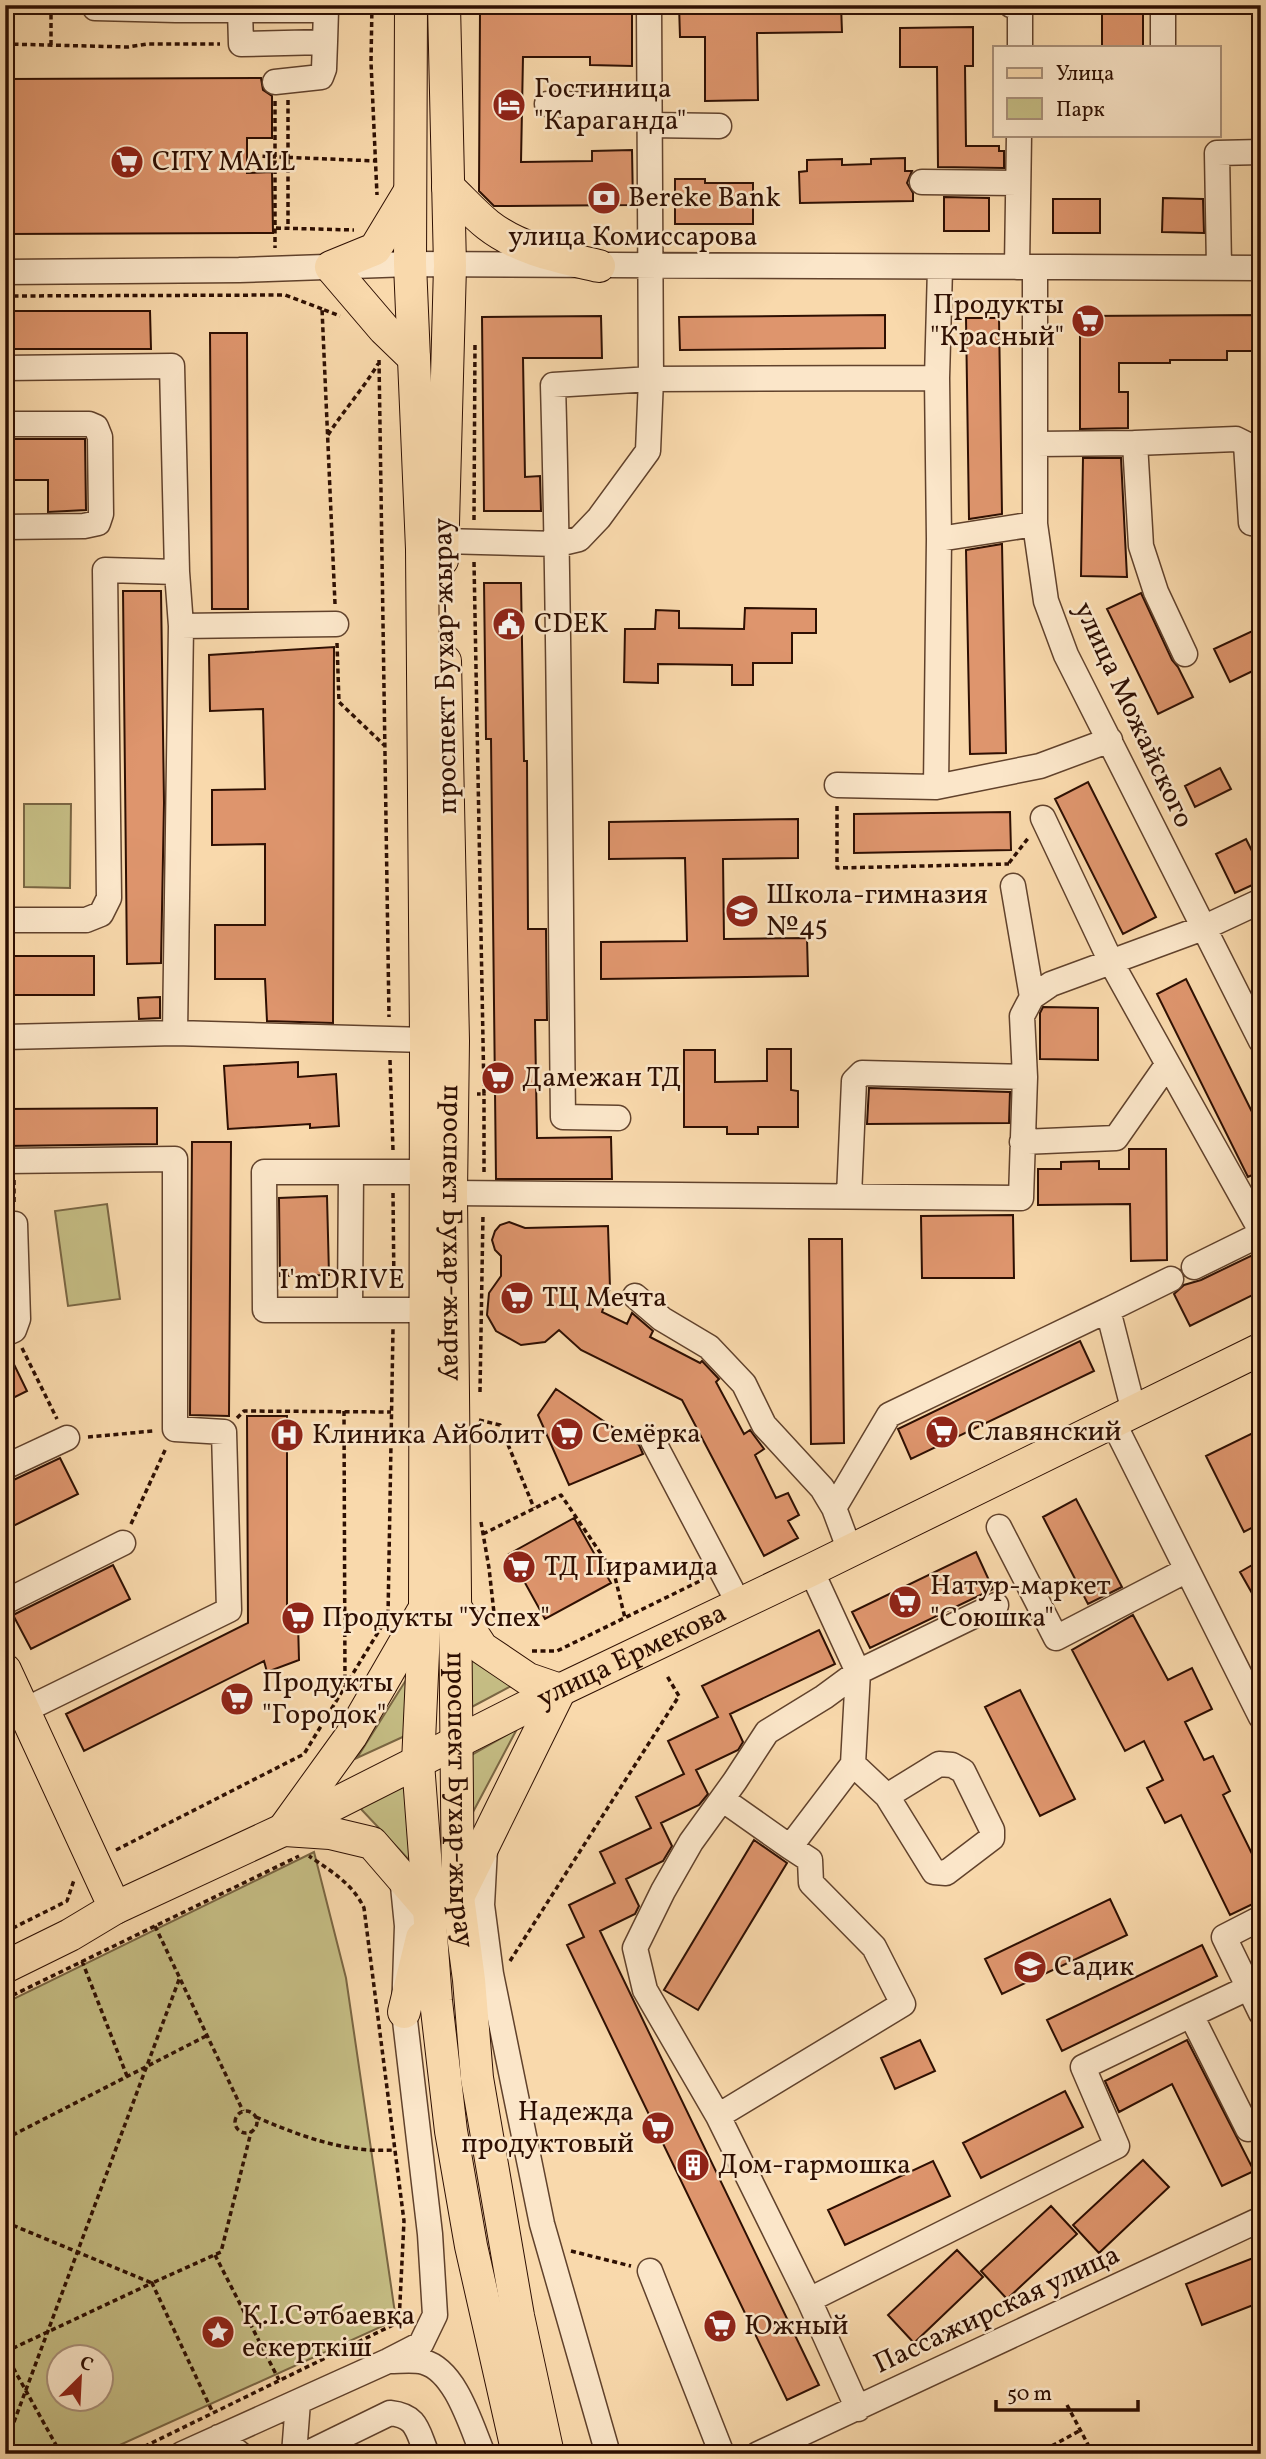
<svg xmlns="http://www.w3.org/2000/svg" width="1266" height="2459" font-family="Vollkorn,serif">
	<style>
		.green { fill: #c5bd84; stroke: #7a6643; stroke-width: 2; fill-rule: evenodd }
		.building { fill: #de956d; stroke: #2e0f02; stroke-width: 2 }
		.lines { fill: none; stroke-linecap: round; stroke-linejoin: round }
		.minor-casing { stroke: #61422c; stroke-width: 27 }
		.major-casing { stroke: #2e0f02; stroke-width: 34 }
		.path { stroke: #2e0f02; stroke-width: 3.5; stroke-dasharray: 5 3.5; stroke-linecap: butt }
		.minor { stroke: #fbe6c9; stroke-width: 24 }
		.major { stroke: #f9d9ac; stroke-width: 32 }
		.labels { text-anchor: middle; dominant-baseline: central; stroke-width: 5; stroke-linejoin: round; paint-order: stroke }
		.poi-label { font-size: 28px; fill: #2e0f02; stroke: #fbe6c9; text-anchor: start }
		.street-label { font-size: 28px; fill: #2e0f02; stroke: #fbe6c9 }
	</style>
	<rect width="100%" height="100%" fill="#f9d9ac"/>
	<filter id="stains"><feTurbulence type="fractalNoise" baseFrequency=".00286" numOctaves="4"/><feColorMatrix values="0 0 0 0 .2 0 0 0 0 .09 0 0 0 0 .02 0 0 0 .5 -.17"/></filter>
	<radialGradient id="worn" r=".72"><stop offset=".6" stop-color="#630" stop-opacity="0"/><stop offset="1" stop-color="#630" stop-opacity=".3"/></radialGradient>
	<path class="green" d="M24 804H71L70 888 24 887Z
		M107 1204 120 1299 68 1306 55 1211Z
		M469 1648 515 1684 468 1709Z
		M406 1680 407 1735 357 1758Z
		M517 1729 473 1812 470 1756Z
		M407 1784 412 1863 360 1808Z
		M314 1852 346 1978 396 2320 100 2454H5V2003ZM60 2358H102V2400H60Z"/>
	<path class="building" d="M679 5H841L842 32 757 33 758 100 705 101V37H680Z
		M1102 5H1143V47H1102Z
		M480 12 632 14V66L590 65V57H523L521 162 592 161V151L632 150 633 205 494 206 479 191Z
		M973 27V66H965L966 146H999V151H1004V168L938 167 937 67H900V28Z
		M261 78 263 90 272 96V138H247V173L272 172 273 233 5 234V79Z
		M905 158V171H912L907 183 913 193V201L800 203 799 172 807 171V160L842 159V165L871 164V159Z
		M675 179H705V183H753V224H675Z
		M944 197 989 198V231H944Z
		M1163 198 1203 199 1204 233 1162 232Z
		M1053 199H1100V233H1053Z
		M5 311H150L151 349H5Z
		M885 315V348L680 350 679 317Z
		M1261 315V351H1227V360H1170V363H1119V392H1128V428L1080 429V316Z
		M601 316 602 358H523L525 477 540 476 541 511H484L482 317Z
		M966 318H999L1002 514 969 519Z
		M210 333H247L248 609H212Z
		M5 439H85L86 510 48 512V480H5Z
		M1083 458H1121L1127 577 1081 576Z
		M1002 544 1006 753 970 754 966 550Z
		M484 583H521L524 761H527L528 929H546L547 1020H535L537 1138 611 1137 612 1179H496L491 739H486Z
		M123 591H161L164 803 161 963 127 964Z
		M1141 593 1172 660 1178 667 1193 697 1158 714 1107 609Z
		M745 608 816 609V633H792V663H753V685H732V665L658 664V683L624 682 625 629H655L656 610 679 611V628L744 629Z
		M1261 627V667L1230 682 1214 649Z
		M334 647 333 1023 267 1021 265 979H215V925H265V844L212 845V790L265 789 263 709 210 711 209 655Z
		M1220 768 1231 789 1195 807 1185 786Z
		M1088 782 1156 917 1123 934 1055 799Z
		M1010 812 1011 850 854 853V814Z
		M798 819V858L723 859 724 939 807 938 808 976 601 979V942L687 941 685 858 609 859V822Z
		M1246 839 1261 869V881L1235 893 1216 854Z
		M5 956H94V995H5Z
		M1186 979 1261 1130V1171L1248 1177 1157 994Z
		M160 997V1018L139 1019 138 998Z
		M1043 1007 1098 1008V1060L1040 1059V1013Z
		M767 1049H791V1090L798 1091V1127H758V1134H727V1127H684V1050H715V1082L767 1081Z
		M298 1062V1077L336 1074 339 1126 310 1128V1124L228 1129 224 1066Z
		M869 1088 1010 1092 1009 1123 867 1124Z
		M157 1108V1144L5 1146V1109Z
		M192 1142H231L229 1416 190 1415Z
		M1129 1149H1166L1167 1260 1131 1261 1130 1204 1038 1205V1169H1061V1162L1099 1161V1169H1129Z
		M327 1196 329 1275 280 1276 279 1198Z
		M1013 1215 1014 1278H922L921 1216Z
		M509 1222 525 1228 608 1226 610 1288 602 1312 627 1324 632 1313 653 1331 650 1337 700 1363 702 1361 719 1379 716 1382 744 1434 750 1430 764 1449 755 1455 776 1498 788 1493 799 1515 788 1521 798 1538 764 1556 682 1400 581 1350 559 1330 545 1342 521 1345 496 1331 487 1315 489 1293 501 1276V1256L495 1250 492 1240 495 1231 500 1225Z
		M809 1239H842L844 1443 811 1444Z
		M1261 1251V1291L1190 1326 1174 1294 1184 1285 1201 1280Z
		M1080 1341 1094 1371 911 1459 898 1429Z
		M6 1348 27 1391 5 1402V1349Z
		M556 1389 639 1445 643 1454 569 1485 538 1415Z
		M247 1416H287V1620L298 1622 299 1660 267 1672 264 1661 84 1751 66 1714 248 1623Z
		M1261 1429V1523L1244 1532 1206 1456Z
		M60 1458 78 1494 5 1530V1484Z
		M1076 1499 1122 1587 1088 1604 1043 1517Z
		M574 1518 611 1583 545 1619 509 1554Z
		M976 1552 993 1589 870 1648 852 1612Z
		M1261 1560V1609L1240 1572Z
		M113 1565 130 1599 31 1649 13 1615Z
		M1133 1615 1168 1680 1192 1668 1212 1709 1185 1722 1204 1760 1213 1756 1230 1791 1223 1795 1261 1872V1900L1230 1915 1181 1815 1165 1823 1147 1788 1163 1780 1144 1741 1125 1751 1072 1650Z
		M819 1630 835 1664 730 1714 743 1742 738 1750 696 1770 708 1794 699 1805 661 1823 672 1846 663 1861 626 1879 639 1906 635 1914 600 1931 819 2385 787 2400 567 1945 584 1937 569 1905 615 1883 600 1852 651 1828 636 1797 684 1774 668 1741 718 1717 702 1686Z
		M1020 1690 1075 1799 1040 1816 985 1707Z
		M754 1840 787 1863 698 2010 664 1990Z
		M1110 1899 1127 1935 1002 1994 985 1959Z
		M1202 1945 1217 1976 1062 2051 1047 2020Z
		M920 2040 935 2071 895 2089 881 2058Z
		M1187 2040 1254 2171 1222 2186 1172 2084 1119 2112 1105 2081Z
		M1065 2091 1083 2127 981 2178 963 2143Z
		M1143 2160 1169 2187 1099 2253 1073 2225Z
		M933 2161 950 2196 845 2245 828 2210Z
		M1051 2206 1077 2234 1007 2299 981 2271Z
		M957 2250 983 2277 914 2343 888 2315Z
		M1261 2255V2302L1202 2325 1186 2284Z"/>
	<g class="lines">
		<defs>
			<path id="minor" d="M95 5V8L176 10
				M176 5V10H326L325 42 241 44 240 10
				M1011 5 1020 6V47
				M1163 47V5
				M275 82 321 77 324 69 325 42
				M547 104 649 105
				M649 125 719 126
				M922 182 1018 183
				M1017 267 1019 135
				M1219 267 1217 153 1261 152
				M1035 268V524L1046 601 1066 655 1261 1041
				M5 272 239 270 410 264 1261 268
				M5 368 172 366 177 572 105 570 109 898 101 914 86 920H5
				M937 378 939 539
				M5 424H89L96 427 100 437 101 514 98 523 84 526 5 527
				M1135 443 1236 439 1246 444 1251 523 1261 524
				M1036 444 1135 443 1141 546 1156 592 1185 654
				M442 541 558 544 579 539 599 518 648 451 651 379 937 378 940 268
				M177 572 181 626
				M837 785 936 787 1040 766 1110 740
				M936 787 939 539 1035 524
				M1043 818 1112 964 1261 1231
				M1013 886 1032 997
				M175 1033 181 626 336 624
				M5 1037 175 1033 426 1040
				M618 1118 563 1117C560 873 560 629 553 385L651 379 649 5
				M1022 1142 1116 1138 1167 1065
				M5 1161 175 1159V1429L224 1432 229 1610 25 1710
				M426 1172H264L265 1310H427
				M451 1193 1021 1198 1025 1077 1022 1016 1032 997 1051 984 1203 928 1261 901
				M849 1196 854 1081 862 1073 1025 1077
				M1194 1267 1261 1234
				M635 1296 662 1319 709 1347 744 1384 764 1425 822 1488 834 1508 850 1551
				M350 1310 351 1172
				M1108 1310 1171 1279
				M5 1334 14 1330 18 1319 15 1224
				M1113 1422 1261 1717
				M653 1441 739 1604
				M5 1467 67 1438
				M834 1508 889 1415 1108 1310 1134 1412
				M999 1527 1056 1638 1187 1570
				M811 1570 858 1672 824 1697 767 1732 735 1781 691 1842 663 1891 635 1948 645 1990 718 2116 809 2300 858 2409
				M5 1602 123 1543
				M853 1764 887 1796 934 1872 946 1873 992 1838V1830L963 1771 952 1765 939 1764 887 1796
				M722 1799 790 1847 853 1764 858 1672 996 1605
				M485 1848 482 1905 491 1974 542 2224 608 2454
				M1261 1918 1224 1937 1261 2013
				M1248 1988 1191 2015 1248 2129 1261 2123
				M718 2116 903 2004 874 1947 811 1883 810 1860 790 1847
				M650 2271 722 2454
				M809 2300 1117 2146 1083 2067 1191 2015
				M390 2361C400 2361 414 2359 424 2362 456 2371 471 2426 483 2454
				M219 2437 240 2454
				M182 2454 388 2361 421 2344 435 2315 430 2234 404 2012 407 1926 402 1876
				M294 2454 298 2402
				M306 2454 390 2413C418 2416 417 2431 427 2454
				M758 2454 1261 2219"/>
			<g id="major">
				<path d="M411 5 410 264 422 549 426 1040 425 1608 418 1763 436 2001 451 2131 471 2246 518 2454"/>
				<path d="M448 187C461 199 474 214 488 225 520 250 560 257 599 266"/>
				<path d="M410 191 375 249 331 267 384 329 414 358"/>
				<path d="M442 560 450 266 444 5"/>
				<path id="s1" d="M445 661 453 1041 451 1193 458 1897 469 1980 477 2078 518 2316 548 2454"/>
				<path d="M455 1607 482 1648 528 1679 560 1690"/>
				<path d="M5 1670 115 1908"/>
				<path d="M286 1826 351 1736 422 1613"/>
				<path d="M285 1830 330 1833 372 1843 429 1909"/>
				<path d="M460 1893 560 1690"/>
				<path id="s2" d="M5 1967 70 1935 115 1908 283 1830 560 1690 811 1570 1261 1349"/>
				<path d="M404 2012 422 1938"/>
			</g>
		</defs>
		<use href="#minor" class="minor-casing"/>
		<use href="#major" class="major-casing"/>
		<path class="path" d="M43 5 50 9 59 5
			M372 5 371 62 377 195
			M5 44 128 47 147 44H220
			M51 45V8
			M288 100V228
			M275 101V248
			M254 156 377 161
			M276 228 354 230
			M5 296 285 295 322 309
			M379 360 389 1017
			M328 435C344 410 363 389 378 364
			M474 520 475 342
			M474 562 484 1094H477
			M335 604 322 309 340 316
			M337 643 339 702 384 745
			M837 806V868L1009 864
			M1009 863 1029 837
			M390 1060 393 1150
			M484 1172V1094
			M14 1180V1204
			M393 1193 394 1290
			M22 1348 57 1419
			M480 1392 483 1214
			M344 1411 345 1684
			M237 1418 244 1411 391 1412
			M479 1420 500 1425 534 1508
			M88 1437 153 1431
			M481 1522 489 1568 495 1622
			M131 1524 166 1448
			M483 1534 561 1495 614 1573 625 1618
			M532 1651H557L704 1579
			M116 1850 304 1754 388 1616 393 1329
			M155 1926 243 2111
			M5 1932 67 1901 74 1880
			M82 1961 127 2076
			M510 1961 679 1696 667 1676
			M5 1999 299 1856
			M235 2122a11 11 0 1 1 22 0a11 11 0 1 1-22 0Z
			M256 2117C300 2136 345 2153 394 2150
			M5 2139 208 2035
			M5 2222 152 2283 221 2252 251 2132
			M571 2251 631 2266
			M215 2255 279 2380
			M5 2352 152 2283 213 2413
			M5 2353 61 2454
			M1067 2405 1093 2454
			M5 2446 180 1977
			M129 2454 399 2322 404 2221 364 1908C353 1884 331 1871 309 1856
			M1037 2454 1081 2430"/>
		<use href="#minor" class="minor"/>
		<use href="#major" class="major"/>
	</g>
	<defs>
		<symbol id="hotel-disc" viewBox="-11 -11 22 22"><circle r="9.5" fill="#8f2418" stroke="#fbe6c9"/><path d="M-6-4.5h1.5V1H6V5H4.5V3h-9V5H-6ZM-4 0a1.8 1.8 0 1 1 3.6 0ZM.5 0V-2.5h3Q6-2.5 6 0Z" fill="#fff"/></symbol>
		<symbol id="supermarket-disc" viewBox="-11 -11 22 22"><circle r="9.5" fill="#8f2418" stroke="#fbe6c9"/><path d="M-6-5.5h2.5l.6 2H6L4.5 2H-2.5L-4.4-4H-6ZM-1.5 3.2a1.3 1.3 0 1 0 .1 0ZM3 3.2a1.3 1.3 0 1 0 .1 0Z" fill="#fff"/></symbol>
		<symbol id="bank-disc" viewBox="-11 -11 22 22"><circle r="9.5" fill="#8f2418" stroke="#fbe6c9"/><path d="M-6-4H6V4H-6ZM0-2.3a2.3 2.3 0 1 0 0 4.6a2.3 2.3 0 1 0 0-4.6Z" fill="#fff"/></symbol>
		<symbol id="civic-disc" viewBox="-11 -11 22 22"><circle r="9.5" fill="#8f2418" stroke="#fbe6c9"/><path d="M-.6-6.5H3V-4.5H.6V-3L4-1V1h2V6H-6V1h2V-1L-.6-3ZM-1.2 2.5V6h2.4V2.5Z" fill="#fff"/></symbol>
		<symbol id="school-disc" viewBox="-11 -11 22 22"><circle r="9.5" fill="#8f2418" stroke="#fbe6c9"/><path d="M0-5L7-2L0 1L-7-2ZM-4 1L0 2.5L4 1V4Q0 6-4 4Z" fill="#fff"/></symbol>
		<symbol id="hospital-disc" viewBox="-11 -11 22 22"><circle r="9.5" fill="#8f2418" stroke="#fbe6c9"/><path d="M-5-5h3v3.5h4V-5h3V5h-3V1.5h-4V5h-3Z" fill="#fff"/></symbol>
		<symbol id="building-disc" viewBox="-11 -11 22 22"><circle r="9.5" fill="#8f2418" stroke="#fbe6c9"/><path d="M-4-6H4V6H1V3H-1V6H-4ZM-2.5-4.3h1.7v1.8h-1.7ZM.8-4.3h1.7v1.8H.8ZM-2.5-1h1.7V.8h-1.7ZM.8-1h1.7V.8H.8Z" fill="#fff"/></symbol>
		<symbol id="sight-disc" viewBox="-11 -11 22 22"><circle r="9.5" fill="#8f2418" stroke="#fbe6c9"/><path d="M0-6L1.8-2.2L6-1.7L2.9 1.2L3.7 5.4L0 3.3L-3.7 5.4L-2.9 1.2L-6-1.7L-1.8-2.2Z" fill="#fff"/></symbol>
	</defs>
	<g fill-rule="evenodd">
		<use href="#hotel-disc" x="490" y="86" width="38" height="38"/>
		<use href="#supermarket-disc" x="108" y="143" width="38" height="38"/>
		<use href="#bank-disc" x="585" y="179" width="38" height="38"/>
		<use href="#supermarket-disc" x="1069" y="302" width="38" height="38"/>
		<use href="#civic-disc" x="490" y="605" width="38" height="38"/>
		<use href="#school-disc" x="723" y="892" width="38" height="38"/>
		<use href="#supermarket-disc" x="479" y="1059" width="38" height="38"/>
		<use href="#supermarket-disc" x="498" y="1279" width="38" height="38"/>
		<use href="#supermarket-disc" x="923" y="1413" width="38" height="38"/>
		<use href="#supermarket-disc" x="548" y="1415" width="38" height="38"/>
		<use href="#hospital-disc" x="268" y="1416" width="38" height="38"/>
		<use href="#supermarket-disc" x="500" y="1548" width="38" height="38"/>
		<use href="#supermarket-disc" x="886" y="1583" width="38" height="38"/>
		<use href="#supermarket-disc" x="279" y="1599" width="38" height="38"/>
		<use href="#supermarket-disc" x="218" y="1680" width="38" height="38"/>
		<use href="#school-disc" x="1011" y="1948" width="38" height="38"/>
		<use href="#supermarket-disc" x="639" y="2109" width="38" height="38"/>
		<use href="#building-disc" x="674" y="2146" width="38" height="38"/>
		<use href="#supermarket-disc" x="701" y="2307" width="38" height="38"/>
		<use href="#sight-disc" x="199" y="2313" width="38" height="38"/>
	</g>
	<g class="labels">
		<g class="poi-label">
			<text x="534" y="89">Гостиница<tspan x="534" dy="32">"Караганда"</tspan></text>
			<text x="152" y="162">CITY MALL</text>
			<text x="628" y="198">Bereke Bank</text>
			<text x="1064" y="305" text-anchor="end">Продукты<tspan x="1064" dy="32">"Красный"</tspan></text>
			<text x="534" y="624">CDEK</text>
			<text x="766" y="895">Школа-гимназия<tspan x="766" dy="32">№45</tspan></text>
			<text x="522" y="1078">Дамежан ТД</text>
			<text x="542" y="1298">ТЦ Мечта</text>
			<text x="967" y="1432">Славянский</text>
			<text x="592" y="1434">Семёрка</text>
			<text x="312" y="1435">Клиника Айболит</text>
			<text x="544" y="1567">ТД Пирамида</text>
			<text x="930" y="1586">Натур-маркет<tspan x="930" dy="32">"Союшка"</tspan></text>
			<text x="322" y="1618">Продукты "Успех"</text>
			<text x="262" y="1683">Продукты<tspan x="262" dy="32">"Городок"</tspan></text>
			<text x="1054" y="1967">Садик</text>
			<text x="634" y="2112" text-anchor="end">Надежда<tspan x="634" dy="32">продуктовый</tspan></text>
			<text x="718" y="2165">Дом-гармошка</text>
			<text x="242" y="2316">Қ.І.Сәтбаевқа<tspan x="242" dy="32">ескерткіш</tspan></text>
			<text x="744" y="2326">Южный</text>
		</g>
		<g class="street-label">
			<text x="633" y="237">улица Комиссарова</text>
			<text transform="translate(446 666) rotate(-91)">проспект Бухар-жырау</text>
			<text transform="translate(1133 715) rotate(65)">улица Можайского</text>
			<text stroke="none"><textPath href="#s1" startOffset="572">проспект Бухар-жырау</textPath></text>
			<text x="342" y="1280">I'mDRIVE</text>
			<text stroke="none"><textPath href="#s2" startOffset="700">улица Ермекова</textPath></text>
			<text stroke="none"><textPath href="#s1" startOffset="1139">проспект Бухар-жырау</textPath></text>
			<text transform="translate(997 2310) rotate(-25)">Пассажирская улица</text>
		</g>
	</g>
	<rect width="1266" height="2459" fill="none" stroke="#f9d9ac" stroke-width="28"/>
	<rect x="7" y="7" width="1252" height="2445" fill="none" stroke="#2e0f02" stroke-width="3.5"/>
	<rect x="14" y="14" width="1238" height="2431" fill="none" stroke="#2e0f02" stroke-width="2"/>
	<rect x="993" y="46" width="228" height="91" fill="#fbe6c9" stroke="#a99079" stroke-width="2"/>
	<rect x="1007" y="68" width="35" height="10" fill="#f9d9ac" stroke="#a99079" stroke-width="2"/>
	<text x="1056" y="80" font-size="21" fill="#2e0f02">Улица</text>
	<rect x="1007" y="98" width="35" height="21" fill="#c5bd84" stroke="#a99079" stroke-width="2"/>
	<text x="1056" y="116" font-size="21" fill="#2e0f02">Парк</text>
	<g transform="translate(80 2378) rotate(24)"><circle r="33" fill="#fbe6c9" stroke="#a99079" stroke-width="2"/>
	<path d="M0-5L12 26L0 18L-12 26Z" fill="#8f2418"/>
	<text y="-10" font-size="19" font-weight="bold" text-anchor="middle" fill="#2e0f02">С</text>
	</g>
	<path d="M996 2400v10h142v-10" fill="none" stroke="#2e0f02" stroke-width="3.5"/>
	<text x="1007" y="2400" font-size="21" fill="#2e0f02" stroke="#fbe6c9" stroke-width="5" paint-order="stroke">50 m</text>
	<rect width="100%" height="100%" filter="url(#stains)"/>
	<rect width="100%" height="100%" fill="url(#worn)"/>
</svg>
